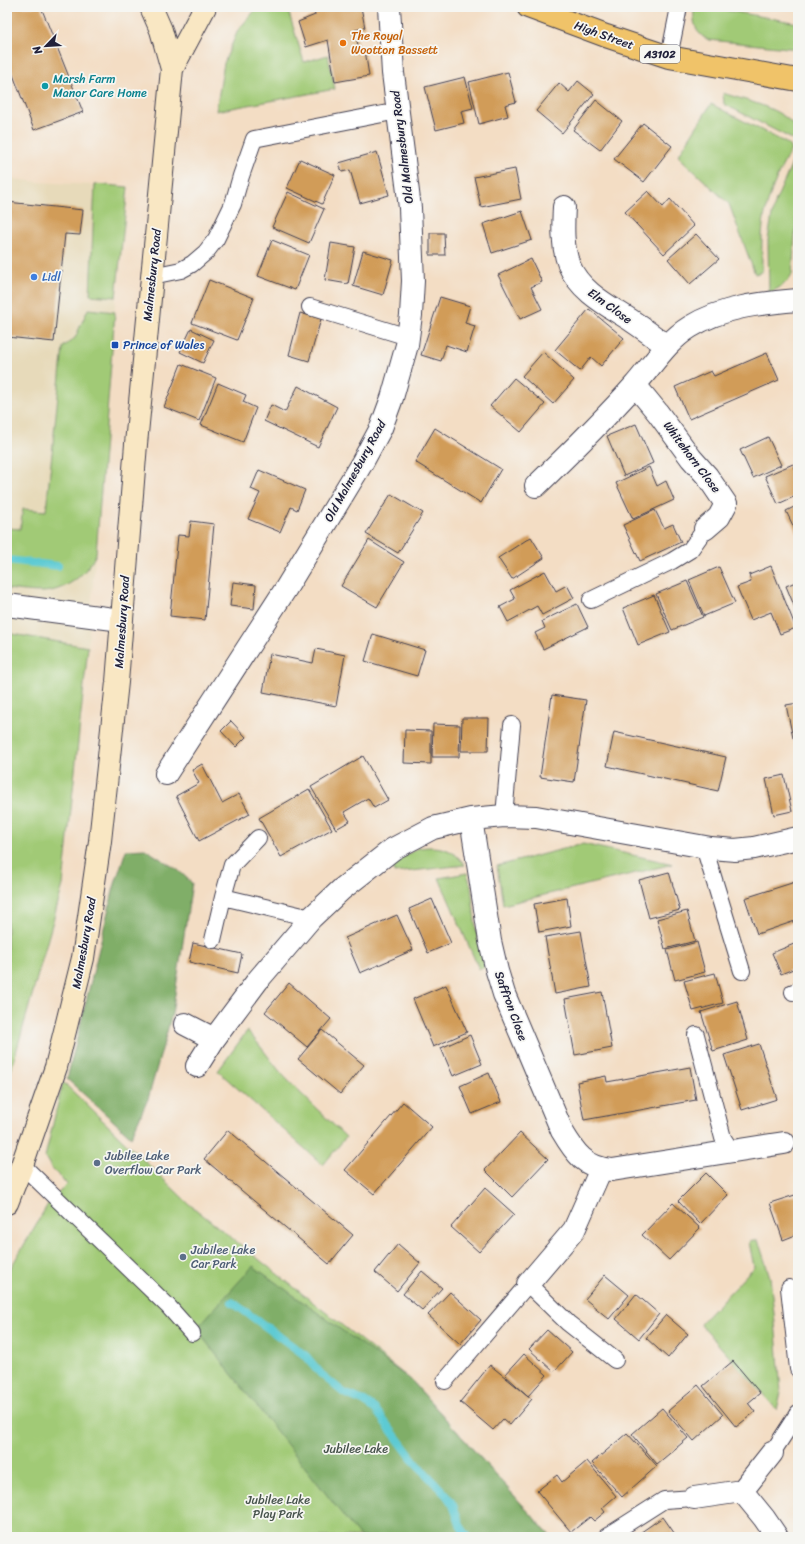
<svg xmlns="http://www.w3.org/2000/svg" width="805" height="1544" font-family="Sriracha,sans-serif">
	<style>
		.built { fill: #e7daba }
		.green { fill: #a1ca76; stroke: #627658 }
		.forest { fill: #80ae67; stroke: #516851 }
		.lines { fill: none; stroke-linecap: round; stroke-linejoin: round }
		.stream { stroke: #5dcad3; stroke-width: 8 }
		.building { fill: #d19c59 }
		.service-casing { stroke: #413e50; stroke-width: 18 }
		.minor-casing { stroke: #413e50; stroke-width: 24 }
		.secondary-casing { stroke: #413e50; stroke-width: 24 }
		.primary-casing { stroke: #413e50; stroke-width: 24 }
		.service { stroke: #fff; stroke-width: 16 }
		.minor { stroke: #fff; stroke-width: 22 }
		.secondary { stroke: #f9e7c3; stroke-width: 22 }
		.primary { stroke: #f0c369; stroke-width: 22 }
		.food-dot { fill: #e8710a; stroke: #f6f6f2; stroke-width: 1.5 }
		.culture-dot { fill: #0f9aa8; stroke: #f6f6f2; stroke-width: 1.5 }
		.shop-dot { fill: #3f7fe0; stroke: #f6f6f2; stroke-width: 1.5 }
		.transit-dot { fill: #1a4fb4; stroke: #f6f6f2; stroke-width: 1.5 }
		.service-dot { fill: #5c6f8a; stroke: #f6f6f2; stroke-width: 1.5 }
		.labels { text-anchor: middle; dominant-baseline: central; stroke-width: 3.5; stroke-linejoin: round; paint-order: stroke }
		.shield { fill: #f6f6f2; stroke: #626272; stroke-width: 1 }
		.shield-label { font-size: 11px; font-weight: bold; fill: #22223b }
		.street-label { font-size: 12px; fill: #22223b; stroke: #f6f6f2 }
		.food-label { font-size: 12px; fill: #c56008; stroke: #f6f6f2; text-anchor: start }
		.culture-label { font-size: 12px; fill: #0d838f; stroke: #f6f6f2; text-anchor: start }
		.shop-label { font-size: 12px; fill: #366cbe; stroke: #f6f6f2; text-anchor: start }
		.transit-label { font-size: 12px; fill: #164399; stroke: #f6f6f2; text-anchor: start }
		.service-label { font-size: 12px; fill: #4e5e75; stroke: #f6f6f2; text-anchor: start }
		.park-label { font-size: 12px; fill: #48544d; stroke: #f6f6f2 }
	</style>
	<rect width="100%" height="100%" fill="#f6f6f2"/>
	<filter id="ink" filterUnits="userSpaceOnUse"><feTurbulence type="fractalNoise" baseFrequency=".025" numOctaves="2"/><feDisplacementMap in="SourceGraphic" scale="8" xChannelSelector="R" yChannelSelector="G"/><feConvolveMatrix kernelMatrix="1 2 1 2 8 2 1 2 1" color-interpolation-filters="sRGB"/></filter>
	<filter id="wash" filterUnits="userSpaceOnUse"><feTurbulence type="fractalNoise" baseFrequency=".012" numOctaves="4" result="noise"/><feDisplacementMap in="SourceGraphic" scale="16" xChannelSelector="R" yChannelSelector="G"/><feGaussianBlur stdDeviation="0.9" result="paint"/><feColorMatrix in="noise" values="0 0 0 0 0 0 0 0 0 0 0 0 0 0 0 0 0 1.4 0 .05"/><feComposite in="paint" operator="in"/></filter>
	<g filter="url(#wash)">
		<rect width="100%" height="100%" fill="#f3ddc4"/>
		<path class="built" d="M7 178 37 182 128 187 112 336 88 647 7 633Z"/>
		<path class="green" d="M258 7H287L304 62 328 55 335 89 216 111 224 63 238 30Z
			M613 7H660C650 21 627 10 613 7Z
			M694 7H708L798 23V49L709 40C694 34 693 21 694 7Z
			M723 93C745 101 798 110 798 139H792L724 104Z
			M711 104 788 144 791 150C778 172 766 200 763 225 761 241 762 257 762 272L755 274 729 204 678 156Z
			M798 150V198L792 274C787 284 779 288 769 293L768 240 772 215 776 200Z
			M95 184 128 187 116 297 90 295Z
			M88 309 115 312 96 554C86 575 66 591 42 592 30 592 18 590 7 589V528L20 529 23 509 46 511 63 347 75 338Z
			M7 633 88 647 63 885 7 1085Z
			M583 844 673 864 503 905 497 866Z
			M428 847C446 847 454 851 465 865L394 873 393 868 395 862 418 848Z
			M467 873 471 886 476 930 485 967 479 969 439 878Z
			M247 1031C260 1044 270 1060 282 1074 302 1096 325 1116 346 1137L323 1165 218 1071Z
			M63 1082 189 1204 411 1380 551 1537H9L7 1535V1274L48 1204 67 1184 52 1169 45 1157Z
			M758 1240 770 1277 776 1332 781 1392 777 1410 700 1324 754 1267 749 1242Z"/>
		<path class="forest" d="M145 849 178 870 192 883 172 1014 148 1099 131 1137 67 1079 114 887 126 850Z
			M253 1266 411 1380 551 1537H360L196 1329Z"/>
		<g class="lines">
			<path class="stream" d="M7 560 58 566
				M232 1302 306 1356 321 1374 344 1393 363 1401 375 1409 415 1462 447 1496 453 1505 461 1527 468 1537"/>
		</g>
		<g id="blocks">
			<path class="building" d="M7 7H41L83 112 34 130 7 59Z
				M313 7H361L365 28 355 30 359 51 365 50 369 76 335 82 328 40 306 47 298 22 315 15Z
				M508 72 516 102 505 105 508 116 479 124 469 82Z
				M465 77 473 108 461 111 464 123 436 130 425 87Z
				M578 81 594 94 562 133 536 111 559 83 569 92Z
				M596 100 622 121 600 150 573 130Z
				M643 123 672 146 644 182 614 159Z
				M377 152 389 195 360 203 350 170 342 172 339 163Z
				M300 159 335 175 322 204 287 188Z
				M515 169 521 199 481 207 474 177Z
				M648 191 663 207 670 199 694 226 664 254 625 212Z
				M288 192 324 209 309 243 272 227Z
				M7 202 83 210 80 235 65 234 54 342 7 337Z
				M522 211 532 240 492 253 483 224Z
				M430 233H444L445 255H430Z
				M696 234 719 259 690 284 668 259Z
				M272 240 309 255 295 290 258 276Z
				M331 243 355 247 348 284 325 280Z
				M363 251 393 260 383 295 353 286Z
				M531 259 542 282 531 287 542 309 520 319 498 275Z
				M209 280 254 298 237 340 192 323Z
				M440 297 470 306 465 323 475 326 467 352 446 345 441 361 421 355Z
				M589 309 624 338 601 366 591 357 580 371 555 350Z
				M300 313 321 319 309 361 289 355Z
				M191 329 214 340 203 363 180 352Z
				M543 352 574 380 553 404 522 376Z
				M767 353 779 380 689 419 675 387 711 371 714 376Z
				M181 364 216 378 199 421 164 407Z
				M514 378 545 404 521 432 490 406Z
				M218 383 246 395 243 402 256 408 243 442 201 425Z
				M298 386 337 407 318 447 264 421 271 405 285 412Z
				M636 424 653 463 624 476 607 436Z
				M435 428 501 469 481 503 415 462Z
				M768 437 781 465 753 478 740 450Z
				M793 464 798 475V495L778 504 765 476Z
				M649 467 657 486 666 481 674 500 633 519 616 483Z
				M259 470 305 490 297 510 291 507 280 532 248 519 260 493 251 489Z
				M391 494 423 513 398 553 366 534Z
				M798 505V536L786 511Z
				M655 510 664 528 673 524 681 542 640 561 623 525Z
				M191 521 214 524 205 620 170 616 178 535 189 536Z
				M531 537 544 558 512 579 498 558Z
				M369 540 404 562 377 607 341 586Z
				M771 566 796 628 780 634 771 612 751 620 737 587 751 582 749 575Z
				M719 567 735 603 704 616 689 580Z
				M545 571 556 591 567 585 574 598 542 615 537 606 508 622 500 607 515 599 510 590Z
				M687 581 703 617 672 630 656 594Z
				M798 581V615L786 586Z
				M233 582 256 585 254 609 230 606Z
				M654 595 670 632 638 645 623 608Z
				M577 604 588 627 543 649 535 633 545 628 542 621Z
				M373 634 425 650 417 676 365 661Z
				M316 649 345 655 336 706 263 692 270 654 313 663Z
				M552 695 586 700 574 782 540 777Z
				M798 703V737L793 738 786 705Z
				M462 718H489L488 751H461Z
				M231 721 246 737 236 747 221 731Z
				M433 724 460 725 459 757H432Z
				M405 730 431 731V764L404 763Z
				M614 732 726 757 718 791 607 766Z
				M363 756 388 800 374 808 368 798 344 812 350 821 336 829 311 787Z
				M202 764 222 803 239 794 250 814 199 841 176 796 199 783 192 770Z
				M784 775 792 811 774 815 766 779Z
				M309 789 332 829 281 857 259 818Z
				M669 872 680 910 649 918 639 880Z
				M798 881V920L757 934 745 898Z
				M567 898 571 926 539 932 534 904Z
				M432 899 451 943 428 953 409 909Z
				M687 911 695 941 665 949 657 919Z
				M397 915 413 950 360 973 345 938Z
				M581 931 591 987 555 994 545 937Z
				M697 942 705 972 675 980 667 950Z
				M193 943 242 954 238 973 189 962Z
				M794 944 798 953V967L781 974 772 953Z
				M715 973 723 1003 693 1011 684 981Z
				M289 983 331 1019 307 1047 265 1012Z
				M446 985 467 1032 433 1047 413 999Z
				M602 992 612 1048 575 1055 565 999Z
				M737 1001 748 1040 713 1051 701 1012Z
				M322 1030 364 1065 340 1094 298 1059Z
				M470 1035 482 1064 453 1076 441 1048Z
				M759 1044 777 1099 742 1110 724 1055Z
				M690 1067 696 1100 584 1120 577 1082 606 1076 607 1082Z
				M489 1073 501 1102 472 1114 460 1086Z
				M403 1102 432 1127 374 1194 345 1170Z
				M228 1130 353 1235 329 1264 204 1159Z
				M520 1133 548 1159 512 1197 485 1170Z
				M706 1173 728 1195 700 1224 678 1201Z
				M485 1188 514 1214 479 1252 451 1227Z
				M798 1194V1234L783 1240 770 1203Z
				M673 1203 700 1228 669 1260 642 1235Z
				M398 1244 420 1263 397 1291 375 1272Z
				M422 1271 442 1288 422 1310 403 1294Z
				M605 1275 629 1295 609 1319 585 1299Z
				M450 1292 481 1320 460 1344 428 1315Z
				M636 1294 659 1314 639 1339 616 1319Z
				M666 1315 688 1334 668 1358 646 1338Z
				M547 1330 572 1352 554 1372 529 1349Z
				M524 1354 547 1375 528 1396 505 1375Z
				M733 1361 760 1393 748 1403 755 1412 736 1427 703 1386Z
				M490 1365 532 1399 510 1425 503 1419 493 1430 460 1402Z
				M698 1385 723 1415 694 1441 668 1411Z
				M662 1408 688 1438 657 1464 632 1434Z
				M627 1433 657 1466 622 1497 592 1463Z
				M587 1461 616 1496 602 1508 605 1512 594 1521 590 1517 571 1532 537 1491 557 1475 562 1482Z
				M663 1517 677 1537H634Z"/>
		</g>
	</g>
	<g filter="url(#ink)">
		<use href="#blocks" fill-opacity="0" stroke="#413e50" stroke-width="1"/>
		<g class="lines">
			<defs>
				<path id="service" d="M669 57 679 7
					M152 276 181 270 192 264 206 252 216 239 233 204 241 176 254 139 398 111
					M310 307 408 337
					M591 600 672 561 690 550 705 529
					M504 816 512 725
					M704 847 742 971
					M223 897 311 918
					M213 940 223 897 232 865 258 838
					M793 992 798 991
					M696 1035 723 1138 732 1152
					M22 1165 168 1306 192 1333
					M789 1288 798 1369
					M445 1381 528 1284 568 1323 615 1360
					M772 1453 798 1413
					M606 1537 664 1500 694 1498"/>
				<path id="minor" d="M564 207C563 226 562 247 569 265 580 292 609 306 632 321 644 329 656 338 667 346
					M635 385 658 413 691 458 707 476 726 504 719 517 705 529
					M536 486C570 453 603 421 634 386 652 366 667 341 690 327 722 307 761 303 798 300
					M7 605 121 620
					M166 774 285 590 362 463 381 428 392 398 407 345 411 315 413 281 410 208 393 73 389 7
					M471 819 490 941 497 971 504 994 562 1131C575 1153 585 1168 612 1170L784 1143
					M185 1024 214 1039 197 1066
					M214 1039 258 980 311 918 342 889 393 849 433 828 471 819 504 816 536 817 711 848 735 850 754 848 798 838
					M528 1284 574 1230 601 1169
					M742 1491 764 1518 777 1537
					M694 1498 742 1491 772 1453"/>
				<path id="secondary" d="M151 7 161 30 172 69
					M7 1203 22 1165 56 1067 83 958 100 841 117 682 136 444 172 69 205 7"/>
				<path id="primary" d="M528 7 606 36 669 57 798 80"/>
			</defs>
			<use href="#service" class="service-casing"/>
			<use href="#minor" class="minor-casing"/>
			<use href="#secondary" class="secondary-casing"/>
			<use href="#primary" class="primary-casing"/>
			<use href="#service" class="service"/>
			<use href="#minor" class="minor"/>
			<use href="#secondary" class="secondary"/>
			<use href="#primary" class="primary"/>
		</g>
	</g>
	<circle class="food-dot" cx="343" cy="43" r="4"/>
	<circle class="culture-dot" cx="45" cy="86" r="4"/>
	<circle class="shop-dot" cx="34" cy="277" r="4"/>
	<rect class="transit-dot" x="111" y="341" width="8" height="8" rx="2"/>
	<g class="service-dot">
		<circle cx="97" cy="1163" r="4"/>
		<circle cx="183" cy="1257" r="4"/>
	</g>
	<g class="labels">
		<rect class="shield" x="640" y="45" width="40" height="18" rx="3"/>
		<g class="shield-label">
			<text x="660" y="54">A3102</text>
		</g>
		<g class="street-label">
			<text transform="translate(604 35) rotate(20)">High Street</text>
			<text transform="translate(402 147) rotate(-97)">Old Malmesbury Road</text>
			<text transform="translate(152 275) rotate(-84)">Malmesbury Road</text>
			<text transform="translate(610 306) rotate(36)">Elm Close</text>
			<text transform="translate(692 457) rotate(53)">Whitehorn Close</text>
			<text transform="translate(355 471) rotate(-61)">Old Malmesbury Road</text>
			<text transform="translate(122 622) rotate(-86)">Malmesbury Road</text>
			<text transform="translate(84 943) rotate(-80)">Malmesbury Road</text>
			<text transform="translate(511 1006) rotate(70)">Saffron Close</text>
		</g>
		<g class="food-label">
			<text x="351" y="36">The Royal<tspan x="351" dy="14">Wootton Bassett</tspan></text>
		</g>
		<g class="culture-label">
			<text x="53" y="79">Marsh Farm<tspan x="53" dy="14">Manor Care Home</tspan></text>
		</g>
		<g class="shop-label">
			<text x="42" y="277">Lidl</text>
		</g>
		<g class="transit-label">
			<text x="123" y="345">Prince of Wales</text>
		</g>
		<g class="service-label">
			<text x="105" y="1156">Jubilee Lake<tspan x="105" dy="14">Overflow Car Park</tspan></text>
			<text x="191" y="1250">Jubilee Lake<tspan x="191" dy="14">Car Park</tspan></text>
		</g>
		<g class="park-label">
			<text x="356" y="1449">Jubilee Lake</text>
			<text x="278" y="1500">Jubilee Lake<tspan x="278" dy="14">Play Park</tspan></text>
		</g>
	</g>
	<rect width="805" height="1544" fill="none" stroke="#f6f6f2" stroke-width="24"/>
	<g transform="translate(46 46) rotate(245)" stroke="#f6f6f2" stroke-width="3" paint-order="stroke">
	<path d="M0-3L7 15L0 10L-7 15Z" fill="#22223b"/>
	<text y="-6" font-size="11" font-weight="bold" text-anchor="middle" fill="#22223b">N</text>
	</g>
</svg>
